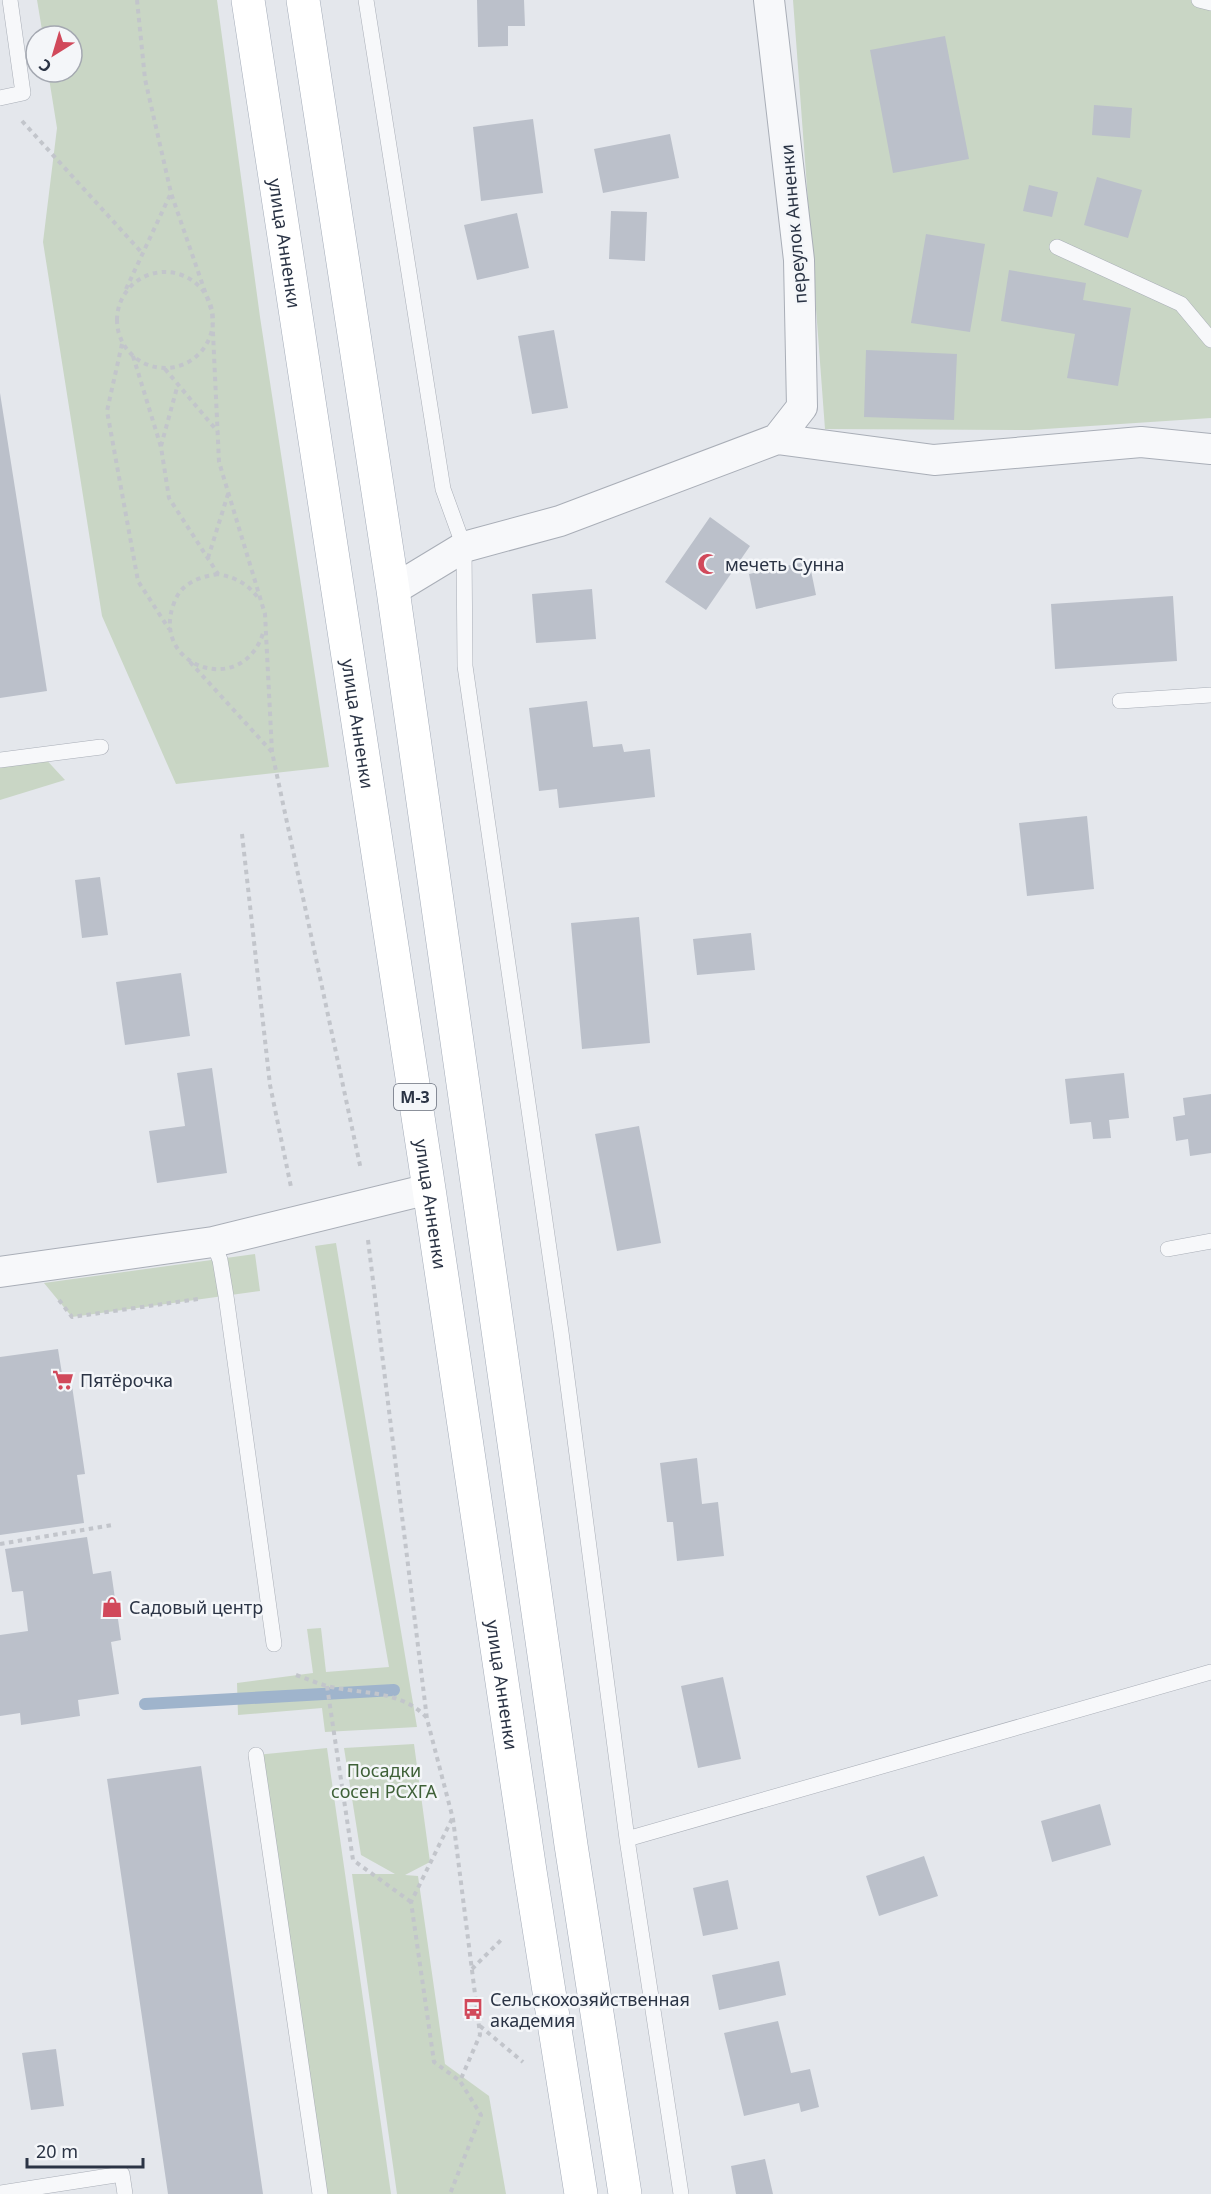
<svg xmlns="http://www.w3.org/2000/svg" width="1211" height="2194" font-family="'Noto Sans',sans-serif">
	<style>
		.green { fill: #c9d6c5 }
		.lines { fill: none; stroke-linecap: round; stroke-linejoin: round }
		.stream { stroke: #9fb4cc; stroke-width: 12 }
		.building { fill: #bbc0ca }
		.service-casing { stroke: #a9aeb7; stroke-width: 16 }
		.minor-casing { stroke: #a9aeb7; stroke-width: 32 }
		.primary-casing { stroke: #a3abb8; stroke-width: 34 }
		.path { stroke: #c2c5cb; stroke-width: 4; stroke-dasharray: 4.5 4.5; stroke-linecap: butt }
		.service { stroke: #f7f8fa; stroke-width: 15 }
		.minor { stroke: #f7f8fa; stroke-width: 30 }
		.primary { stroke: #fff; stroke-width: 33 }
		.labels { text-anchor: middle; dominant-baseline: central; stroke-width: 5; stroke-linejoin: round; paint-order: stroke }
		.shield { fill: #f4f6f9; stroke: #676e7b; stroke-width: 1.5 }
		.shield-label { font-size: 16px; font-weight: bold; fill: #2b3445 }
		.street-label { font-size: 18px; fill: #2b3445; stroke: #f4f6f9 }
		.poi-label { font-size: 18px; fill: #2b3445; stroke: #f4f6f9; text-anchor: start }
		.park-label { font-size: 18px; fill: #3f6138; stroke: #f4f6f9 }
	</style>
	<rect width="100%" height="100%" fill="#e4e7ec"/>
	<path class="green" d="M37 0H217L260 317 329 767 176 784 102 616 43 242 57 128 48 72H72V36H43Z
		M793 0H1211V418L1030 430 825 429Z
		M41 754 65 780 0 800V760Z
		M336 1243 417 1727 325 1732 322 1708 238 1715 237 1683 313 1673 307 1629 321 1628 326 1672 389 1667 315 1246Z
		M255 1254 260 1291 72 1317 44 1283Z
		M414 1744 430 1862 405 1875 418 1876 445 2064 489 2096 506 2194H397L352 1874H395L361 1855 344 1748Z
		M327 1748 391 2194H320L256 1755Z"/>
	<g class="lines">
		<path class="stream" d="M145 1704 394 1690"/>
	</g>
	<path class="building" d="M477 0H524L525 26H508V46L478 47Z
		M945 36 969 159 893 173 870 50Z
		M1094 105 1132 108 1130 138 1092 135Z
		M533 119 543 193 481 201 473 127Z
		M670 134 679 178 603 193 594 149Z
		M1097 177 1142 190 1128 238 1084 225Z
		M1029 185 1058 192 1052 217 1023 211Z
		M611 211 647 212 645 261 609 259Z
		M517 213 529 268 477 280 464 225Z
		M926 234 985 244 970 332 911 323Z
		M1009 270 1086 283 1083 300 1131 308 1118 386 1067 378 1075 334 1001 321Z
		M554 330 568 408 532 414 518 336Z
		M866 350 957 354 954 420 864 417Z
		M0 393 47 691 0 698Z
		M710 517 750 546 706 610 665 582Z
		M809 561 816 595 756 609 749 574Z
		M592 589 596 639 536 643 532 594Z
		M1173 596 1177 661 1055 669 1051 604Z
		M587 701 593 747 622 744 624 752 650 749 655 797 559 808 557 789 539 791 529 708Z
		M1087 816 1094 889 1027 896 1019 823Z
		M100 877 108 935 82 938 75 880Z
		M639 917 650 1043 582 1049 571 923Z
		M751 933 755 970 697 975 693 939Z
		M181 973 190 1036 125 1045 116 982Z
		M212 1068 227 1173 157 1183 149 1131 185 1126 177 1073Z
		M1124 1073 1129 1118 1109 1120 1111 1138 1093 1139 1091 1122 1070 1124 1065 1079Z
		M1211 1094V1153L1190 1156 1188 1139 1176 1141 1173 1117 1185 1115 1183 1098Z
		M639 1126 661 1243 617 1251 595 1134Z
		M58 1349 63 1380 71 1379 85 1474 77 1475 84 1523 0 1535V1357Z
		M697 1458 702 1504 718 1502 724 1556 677 1561 673 1522H667L660 1463Z
		M87 1537 93 1574 111 1571 121 1640 111 1642 119 1694 78 1700 80 1716 21 1725 20 1713 0 1716V1635L28 1631 23 1591 12 1592 5 1549Z
		M723 1677 741 1759 698 1768 681 1686Z
		M201 1766 263 2194H168L107 1779Z
		M1100 1804 1111 1845 1052 1862 1041 1821Z
		M924 1856 938 1896 879 1916 866 1876Z
		M728 1880 738 1929 703 1936 693 1888Z
		M779 1961 786 1995 719 2010 712 1975Z
		M778 2021 791 2073 810 2069 819 2107 801 2112 799 2103 744 2116 724 2033Z
		M56 2049 64 2106 31 2110 22 2053Z
		M765 2159 773 2194H736L731 2166Z"/>
	<g class="lines">
		<defs>
			<path id="service" d="M366 0 443 489 464 547 465 666 561 1332 627 1839 681 2194
				M1199 0 1211 3
				M0 98 23 93 10 0
				M1057 247 1181 304 1211 340
				M1120 701 1211 695
				M0 760 101 747
				M213 1242 220 1260 226 1296 274 1644
				M1168 1249 1211 1241
				M256 1755 320 2194
				M627 1839 1211 1672
				M0 2193 122 2174 125 2194"/>
			<path id="minor" d="M777 439 934 460 1141 442 1211 449
				M393 590 464 547 560 521 777 439 802 407 799 260 769 0
				M0 1272 213 1242 429 1189"/>
			<g id="primary">
				<path id="s1" d="M248 0 429 1189 530 1871 581 2194"/>
				<path d="M303 0 393 590 571 1845 625 2194"/>
			</g>
		</defs>
		<use href="#service" class="service-casing"/>
		<use href="#minor" class="minor-casing"/>
		<use href="#primary" class="primary-casing"/>
		<path class="path" d="M137 0 145 79 171 193 212 312 219 462 265 614 272 752 361 1170
			M22 121 143 254
			M117 320a48 48 0 1 1 96 0a48 48 0 1 1-96 0Z
			M126 289 171 193
			M122 344 107 411 138 581 169 629
			M133 356 161 447 169 498 218 574C237 578 248 584 259 599
			M165 369 218 432
			M161 446 178 384
			M208 558 228 494
			M218 574C199 577 181 583 174 603 149 667 245 700 264 630
			M190 662 272 752
			M242 834 270 1085 291 1187
			M368 1240 427 1719 453 1819 479 2026 480 2035 460 2081 481 2115 450 2194
			M59 1300 72 1317 198 1299
			M0 1544 113 1525
			M296 1675C307 1679 317 1683 327 1686 363 1695 400 1689 427 1718
			M327 1686 353 1860 411 1902
			M452 1819 411 1902 434 2062 460 2081
			M472 1969 503 1938
			M480 2026 523 2062"/>
		<use href="#service" class="service"/>
		<use href="#minor" class="minor"/>
		<use href="#primary" class="primary"/>
	</g>
	<defs>
		<symbol id="mosque-bare" viewBox="-9 -9 18 18"><path d="M3.5-4.9A6 6 0 1 0 3.5 4.9A5 5 0 1 1 3.5-4.9Z" fill="#d1495b" stroke="#f4f6f9" stroke-width="2.5" paint-order="stroke"/></symbol>
		<symbol id="supermarket-bare" viewBox="-9 -9 18 18"><path d="M-6-5.5h2.5l.6 2H6L4.5 2H-2.5L-4.4-4H-6ZM-1.5 3.2a1.3 1.3 0 1 0 .1 0ZM3 3.2a1.3 1.3 0 1 0 .1 0Z" fill="#d1495b" stroke="#f4f6f9" stroke-width="2.5" paint-order="stroke"/></symbol>
		<symbol id="shop-bare" viewBox="-9 -9 18 18"><path d="M-5-2.5h2.3a2.7 3.5 0 0 1 5.4 0H5L5.5 6h-11ZM-1.5-2.5h3a1.5 2.3 0 0 0-3 0Z" fill="#d1495b" stroke="#f4f6f9" stroke-width="2.5" paint-order="stroke"/></symbol>
		<symbol id="bus-bare" viewBox="-9 -9 18 18"><path d="M-5-6H5V4H4V6H2V4H-2V6H-4V4H-5ZM-3.5-4V0h7V-4ZM-3.5 1.2v1.5H-2V1.2ZM2 1.2v1.5H3.5V1.2Z" fill="#d1495b" stroke="#f4f6f9" stroke-width="2.5" paint-order="stroke"/></symbol>
	</defs>
	<g fill-rule="evenodd">
		<use href="#mosque-bare" x="693" y="549" width="30" height="30"/>
		<use href="#supermarket-bare" x="48" y="1365" width="30" height="30"/>
		<use href="#shop-bare" x="97" y="1592" width="30" height="30"/>
		<use href="#bus-bare" x="458" y="1994" width="30" height="30"/>
	</g>
	<g class="labels">
		<rect class="shield" x="394" y="1084" width="42" height="26" rx="4.5"/>
		<g class="shield-label">
			<text x="415" y="1097">М-3</text>
		</g>
		<g class="street-label">
			<text transform="translate(793 224) rotate(-95)">переулок Анненки</text>
			<text stroke="none"><textPath href="#s1" startOffset="246">улица Анненки</textPath></text>
			<text stroke="none"><textPath href="#s1" startOffset="732">улица Анненки</textPath></text>
			<text stroke="none"><textPath href="#s1" startOffset="1218">улица Анненки</textPath></text>
			<text stroke="none"><textPath href="#s1" startOffset="1704">улица Анненки</textPath></text>
		</g>
		<g class="poi-label">
			<text x="725" y="564">мечеть Сунна</text>
			<text x="80" y="1380">Пятёрочка</text>
			<text x="129" y="1607">Садовый центр</text>
			<text x="490" y="1999">Сельскохозяйственная<tspan x="490" dy="21">академия</tspan></text>
		</g>
		<g class="park-label">
			<text x="384" y="1770">Посадки<tspan x="384" dy="21">сосен РСХГА</tspan></text>
		</g>
	</g>
	<g transform="translate(54 54) rotate(217)"><circle r="28" fill="#f4f6f9" stroke="#a4a8b1" stroke-width="1.5"/>
	<path d="M0-4.5L10 22L0 15L-10 22Z" fill="#d1495b"/>
	<text y="-9" font-size="16" font-weight="bold" text-anchor="middle" fill="#2b3445">С</text>
	</g>
	<path d="M27 2158v9h116v-9" fill="none" stroke="#2b3445" stroke-width="3"/>
	<text x="36" y="2158" font-size="18" fill="#2b3445" stroke="#f4f6f9" stroke-width="4.5" paint-order="stroke">20 m</text>
</svg>
